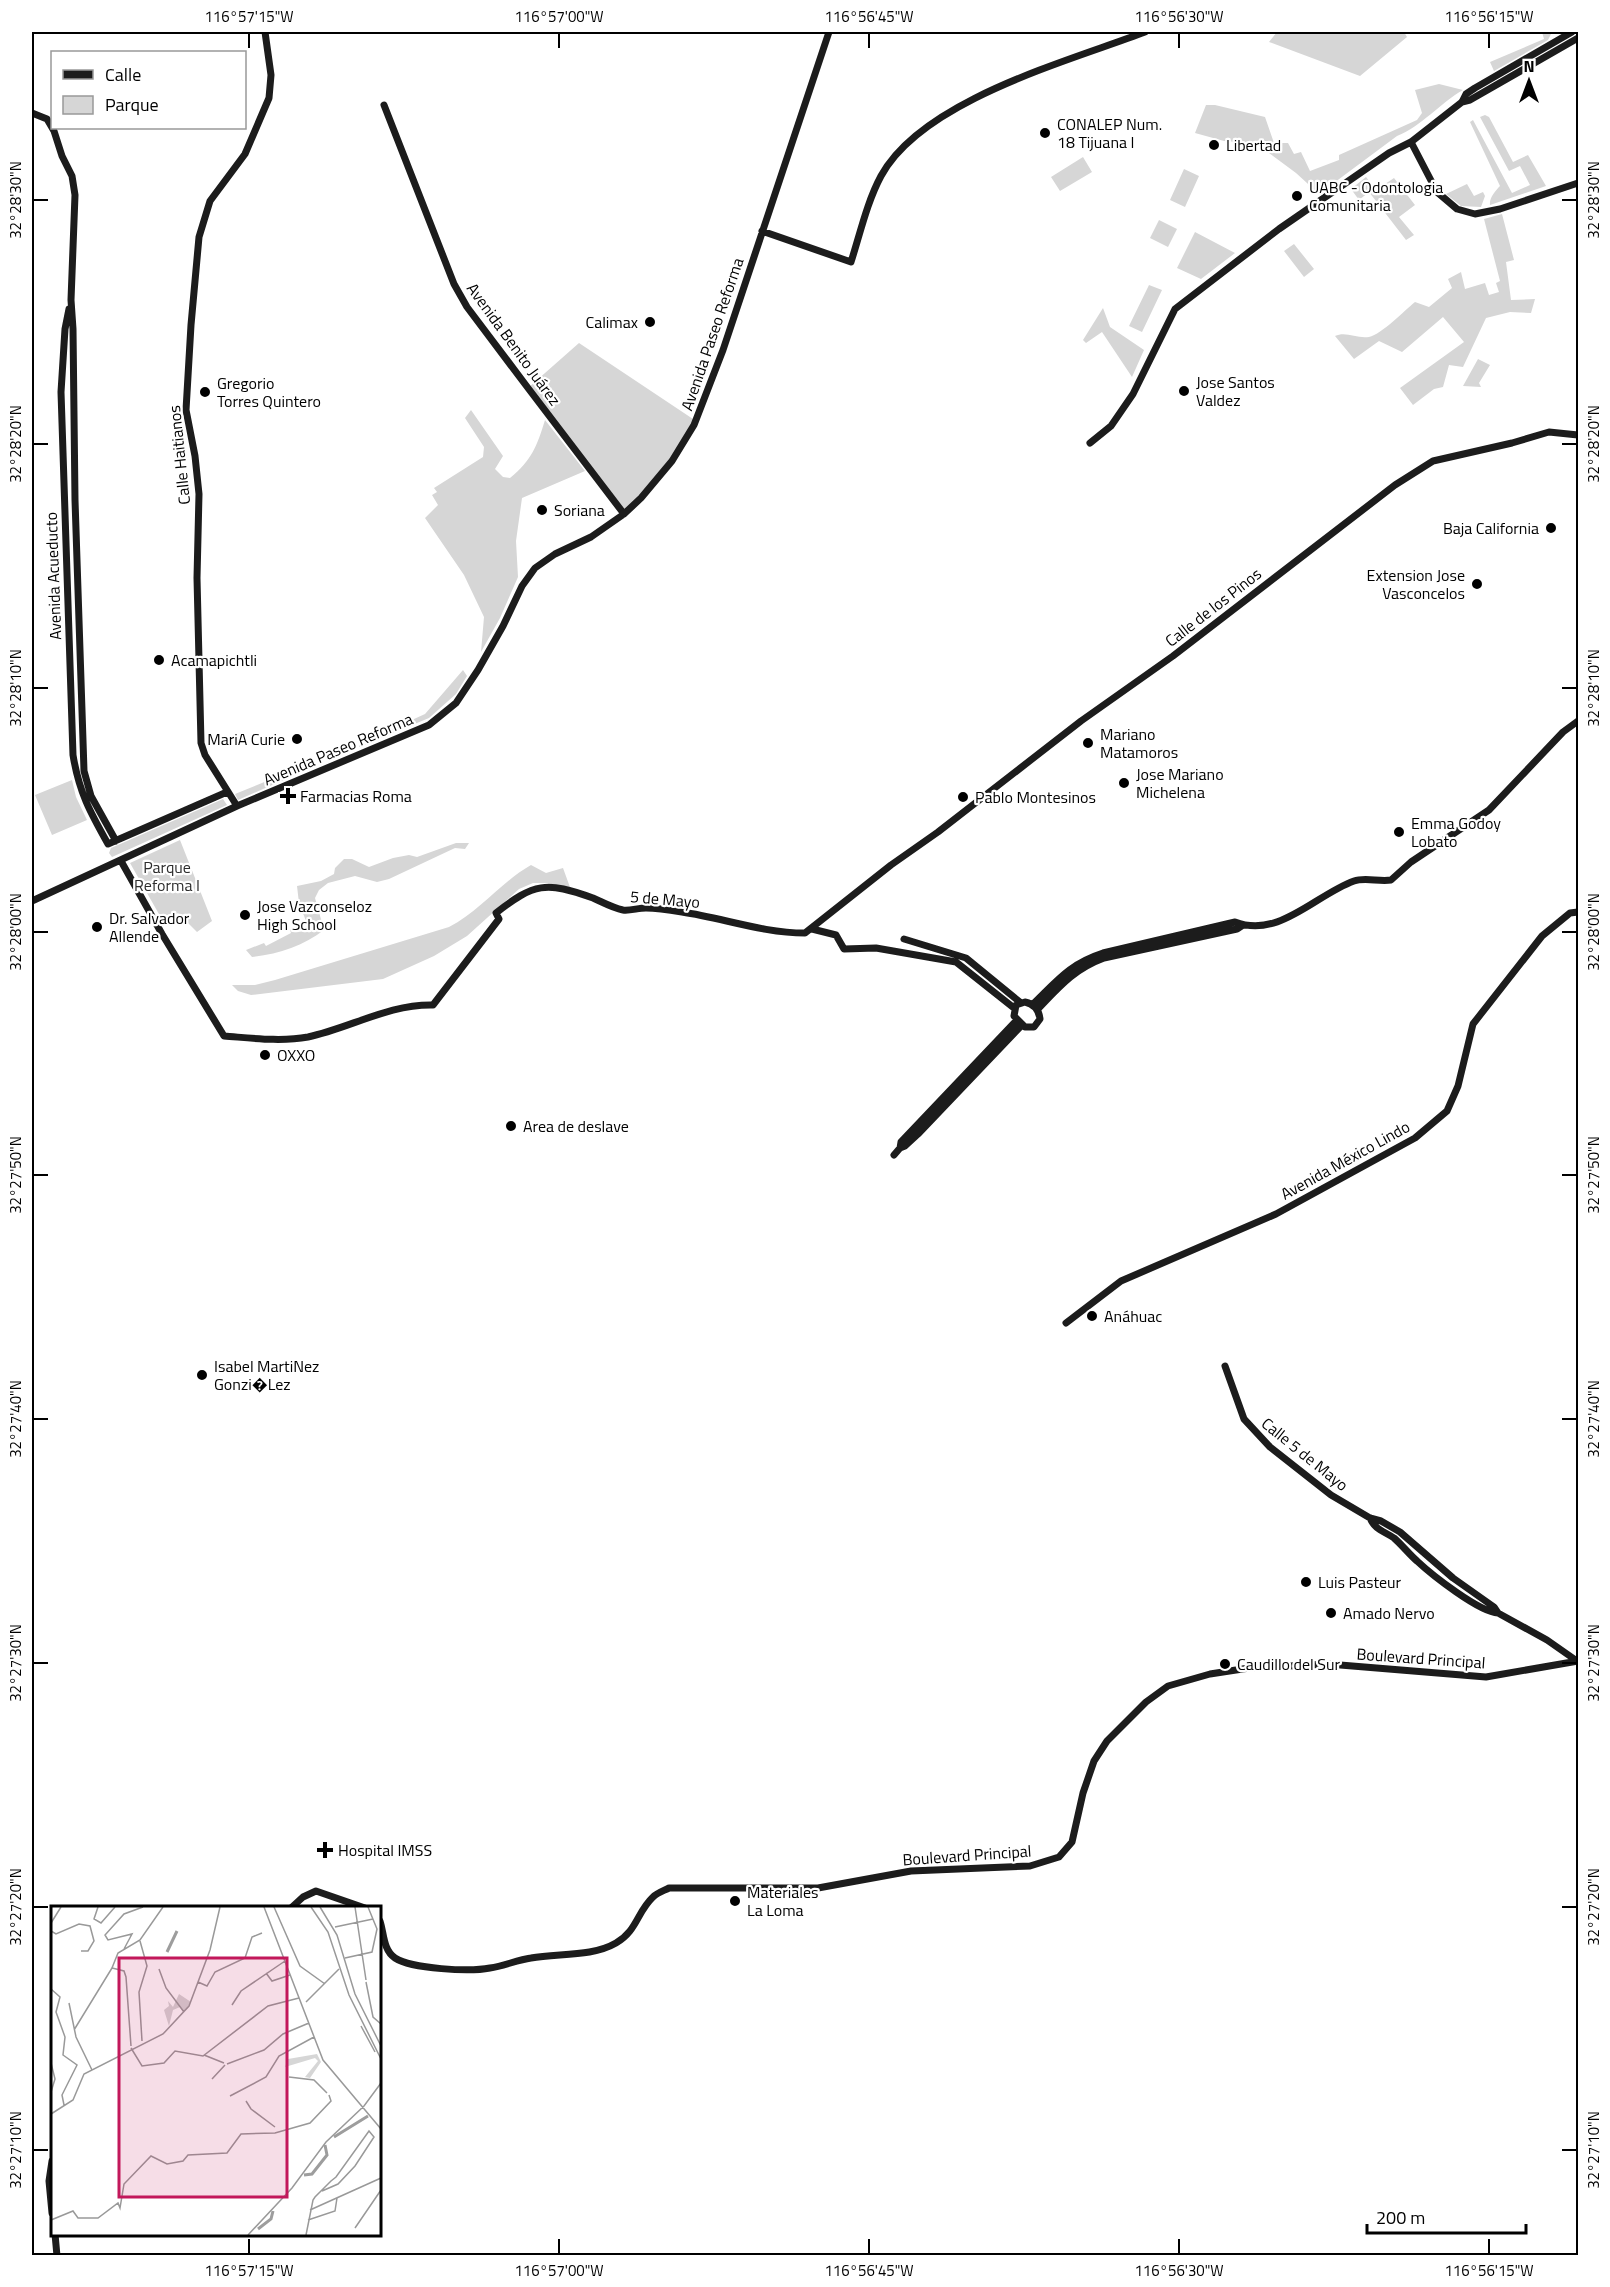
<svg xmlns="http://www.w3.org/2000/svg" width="1610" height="2287" font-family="'Titillium Web',sans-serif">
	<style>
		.green { fill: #d6d6d6 }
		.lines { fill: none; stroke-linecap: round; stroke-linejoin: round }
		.secondary { stroke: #1c1c1c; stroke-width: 7 }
		.ticks { fill: none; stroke: #000; stroke-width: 2 }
		.poi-dot { fill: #000; stroke: #fff; stroke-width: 2 }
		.labels { text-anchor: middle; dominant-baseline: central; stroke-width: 4.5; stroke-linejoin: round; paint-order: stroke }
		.poi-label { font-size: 16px; fill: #000; stroke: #fff; text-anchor: start }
		.street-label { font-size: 16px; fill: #000; stroke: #fff }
		.park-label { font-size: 16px; fill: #2d2d2d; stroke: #fff }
		.inset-river { fill: none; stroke: #9d9d9d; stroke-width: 3 }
		.inset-road { fill: none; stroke: #999; stroke-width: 1.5 }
		.view { fill: #c2185b; fill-opacity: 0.15; stroke: #c2185b; stroke-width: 3 }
		.inset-edge { fill: none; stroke: #000; stroke-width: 3 }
		.neatline { fill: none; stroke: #000; stroke-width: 2 }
		.ticks-label { font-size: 15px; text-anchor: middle; fill: #000 }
	</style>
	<rect width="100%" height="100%" fill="#fff"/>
	<path class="green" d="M1277 32H1404L1407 37 1360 76 1269 42Z
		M1542 32H1552L1548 40 1494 71 1490 62 1544 39Z
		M1439 84 1463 90C1440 103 1422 126 1397 136L1319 194 1296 173 1261 147 1253 143 1224 141 1195 133 1206 105H1215L1265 117 1274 143H1288L1294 154 1301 152 1310 171 1339 160V155L1417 120 1422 113 1415 90Z
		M1485 115 1489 117 1513 162 1528 155 1546 186 1490 205C1489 198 1496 190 1500 186L1470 122 1473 120 1512 193 1530 185 1520 166 1509 171 1480 117Z
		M1083 157 1092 172 1060 191 1051 177Z
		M1184 169 1199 176 1185 207 1170 200Z
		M1366 177 1376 190 1394 178 1415 205 1399 217 1414 235 1406 240 1369 192 1359 200 1351 189Z
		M1467 184 1474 196 1483 192 1485 196 1481 207 1461 206 1446 194Z
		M1502 214 1514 260 1506 262 1511 300 1535 299 1531 313 1510 312 1486 318 1463 367 1449 365 1443 387 1434 389 1413 405 1400 388 1464 342 1443 317 1402 352 1379 341 1354 359 1335 336C1346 331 1357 339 1369 337 1382 334 1404 311 1415 302L1429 307 1452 288 1448 279 1461 272 1465 289 1485 283 1489 295 1499 292 1496 283 1500 281 1484 219Z
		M1159 220 1177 229 1168 247 1150 238Z
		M1195 232 1235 253 1201 279 1177 268Z
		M1294 244 1314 269 1304 277 1284 251Z
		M1149 285 1162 290 1142 332 1129 326Z
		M1103 308 1110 327 1144 350 1132 377 1102 332 1086 343 1083 340Z
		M579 343 696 421 672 461 624 514 528 388Z
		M1478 359 1490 365 1479 383 1481 387 1463 386Z
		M471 410 503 456 495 469 503 477 510 478C532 460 537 446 545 420L585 471 522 498 516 541 518 577 500 618 481 652 484 617 464 575 425 518 438 505 432 495 437 492 434 488 483 457 484 447 465 418Z
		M463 670 467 676 456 694 429 718 359 747V744L425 714Z
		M301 767 304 771 238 800 235 794Z
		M72 780 76 797 87 820 52 835 35 795Z
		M223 799 227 805 112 857 109 853 111 848Z
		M180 840 212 921 197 932 178 913 164 923 130 863Z
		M456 843H469L465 849 455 848 389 879 377 882 355 876 328 883 319 890 315 898 324 930C303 946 279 954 252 957L246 950 264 943 266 946 291 933 290 930 295 927 300 932 308 926 299 903 297 886 321 881 334 874 335 868 344 859H352L369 867 393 858 409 855 417 857Z
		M531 865 546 873 563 868 571 890 548 883H533L519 889 467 936 434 956 383 979 251 995 238 991 232 985H255L275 980 449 927C480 911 501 882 531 865Z"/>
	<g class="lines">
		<path class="secondary" d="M1462 102 1470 100 1578 38
			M384 105 454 284 467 307 528 388 624 514
			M32 113 47 119 54 131 62 156 72 176 75 195 71 300 73 329 75 500 84 771 91 796 116 841
			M1411 142 1437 192 1457 209 1475 214 1500 209 1578 183
			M762 231 851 262C860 234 867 202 881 176 922 100 1069 61 1145 32
			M69 309 65 329 61 392 73 755C79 792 90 812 108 844L227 792
			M1090 443 1111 426 1133 394 1175 309 1279 229 1389 153 1411 142 1462 102 1466 94 1475 88 1572 32
			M237 806 205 755 201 743 197 578 199 494 195 456 186 410 191 325 199 237 210 201 245 154 269 98 271 75 265 32
			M121 861 162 934 224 1036C251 1038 281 1042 308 1037 350 1028 389 1004 433 1005L499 919 496 913C534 883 546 881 593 898 602 902 613 908 623 910 630 911 638 908 646 908 658 908 670 910 682 912 723 918 763 933 805 933L891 865 938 832 1081 721 1173 656 1395 485 1433 461 1512 443 1549 432 1578 435
			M32 901 237 806 429 725 456 703 478 670 503 626 522 586 535 568 555 554 591 537 624 514 641 498 672 461 694 425 723 350 829 32
			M812 929 836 935 844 949 876 948 956 962 1014 1008
			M904 939 966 958 1021 1003
			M1025 1002C1034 1004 1039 1010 1040 1019L1034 1027H1025L1014 1016 1016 1005Z
			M1032 1005C1057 981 1069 964 1103 953L1235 922C1279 939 1315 895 1354 881 1365 877 1379 882 1391 880L1411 862 1489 810 1563 732 1578 721
			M1037 1010C1059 987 1074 969 1104 958L1237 929 1243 925
			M900 1148 905 1146 918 1134 1022 1025
			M894 1155 900 1148 901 1142 1017 1020
			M1066 1323 1121 1281 1276 1214 1415 1138 1447 1111 1458 1086 1473 1024 1542 936 1570 913 1578 912
			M1225 1366 1244 1419 1270 1447 1331 1495 1370 1518 1381 1521 1400 1532 1453 1578 1494 1607 1498 1613 1547 1640 1577 1661
			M1370 1518C1375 1530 1384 1531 1394 1538 1402 1545 1409 1554 1417 1561 1432 1575 1479 1612 1498 1613
			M291 1908 303 1897 316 1891 365 1908
			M380 1921C384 1933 383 1950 395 1958 412 1969 470 1972 490 1968 504 1966 517 1960 531 1958 558 1953 592 1957 616 1943 637 1931 637 1912 653 1897 657 1893 663 1891 669 1888H818L911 1871 1030 1866 1059 1857 1072 1842 1083 1793 1094 1761 1107 1741 1146 1702 1168 1686 1210 1674 1249 1668 1328 1664 1486 1677 1578 1661
			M52 2161 49 2181 52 2213
			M55 2234 57 2256"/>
	</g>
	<path class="ticks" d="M249 33V48M559 33V48M869 33V48M1179 33V48M1489 33V48M33 200H48M1562 200H1577M33 444H48M1562 444H1577M33 688H48M1562 688H1577M33 932H48M1562 932H1577M33 1175H48M1562 1175H1577M33 1419H48M1562 1419H1577M33 1663H48M1562 1663H1577M33 1907H48M1562 1907H1577M33 2150H48M1562 2150H1577M249 2239V2254M559 2239V2254M869 2239V2254M1179 2239V2254M1489 2239V2254"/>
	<g class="poi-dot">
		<circle cx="1045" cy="133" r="6"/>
		<circle cx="1214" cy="145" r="6"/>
		<circle cx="1297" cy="196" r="6"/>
		<circle cx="650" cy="322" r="6"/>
		<circle cx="1184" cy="391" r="6"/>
		<circle cx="205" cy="392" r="6"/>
		<circle cx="542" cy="510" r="6"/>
		<circle cx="1551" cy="528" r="6"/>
		<circle cx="1477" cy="584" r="6"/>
		<circle cx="159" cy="660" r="6"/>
		<circle cx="297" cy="739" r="6"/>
		<circle cx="1088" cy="743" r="6"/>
		<circle cx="1124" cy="783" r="6"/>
		<path d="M285 787h6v6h6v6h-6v6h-6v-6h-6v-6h6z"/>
		<circle cx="963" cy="797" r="6"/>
		<circle cx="1399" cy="832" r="6"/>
		<circle cx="245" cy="915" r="6"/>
		<circle cx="97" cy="927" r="6"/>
		<circle cx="265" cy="1055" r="6"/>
		<circle cx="511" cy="1126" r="6"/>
		<circle cx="1092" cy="1316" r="6"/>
		<circle cx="202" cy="1375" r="6"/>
		<circle cx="1306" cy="1582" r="6"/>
		<circle cx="1331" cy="1613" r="6"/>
		<circle cx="1225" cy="1664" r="6"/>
		<path d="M322 1841h6v6h6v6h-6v6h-6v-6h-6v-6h6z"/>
		<circle cx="735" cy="1901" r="6"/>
	</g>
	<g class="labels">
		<g class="poi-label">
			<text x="1057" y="124">CONALEP Num.<tspan x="1057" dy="18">18 Tijuana I</tspan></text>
			<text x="1226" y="145">Libertad</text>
			<text x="1309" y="187">UABC - Odontologia<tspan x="1309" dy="18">Comunitaria</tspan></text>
			<text x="638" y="322" text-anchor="end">Calimax</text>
			<text x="1196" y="382">Jose Santos<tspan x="1196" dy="18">Valdez</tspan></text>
			<text x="217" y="383">Gregorio<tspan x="217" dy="18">Torres Quintero</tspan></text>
			<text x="554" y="510">Soriana</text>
			<text x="1539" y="528" text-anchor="end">Baja California</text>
			<text x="1465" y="575" text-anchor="end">Extension Jose<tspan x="1465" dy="18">Vasconcelos</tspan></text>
			<text x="171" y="660">Acamapichtli</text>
			<text x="1100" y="734">Mariano<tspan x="1100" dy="18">Matamoros</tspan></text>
			<text x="285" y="739" text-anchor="end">MariA Curie</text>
			<text x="1136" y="774">Jose Mariano<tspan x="1136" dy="18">Michelena</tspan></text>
			<text x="300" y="796">Farmacias Roma</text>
			<text x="975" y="797">Pablo Montesinos</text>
			<text x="1411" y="823">Emma Godoy<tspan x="1411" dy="18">Lobato</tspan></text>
			<text x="257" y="906">Jose Vazconseloz<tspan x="257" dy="18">High School</tspan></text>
			<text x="109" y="918">Dr. Salvador<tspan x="109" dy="18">Allende</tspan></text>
			<text x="277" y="1055">OXXO</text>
			<text x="523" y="1126">Area de deslave</text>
			<text x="1104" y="1316">Anáhuac</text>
			<text x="214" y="1366">Isabel MartiNez<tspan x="214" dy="18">Gonzi�Lez</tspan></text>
			<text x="1318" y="1582">Luis Pasteur</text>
			<text x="1343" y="1613">Amado Nervo</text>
			<text x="1237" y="1664">Caudillo del Sur</text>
			<text x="338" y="1850">Hospital IMSS</text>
			<text x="747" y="1892">Materiales<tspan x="747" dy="18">La Loma</tspan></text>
		</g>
		<g class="street-label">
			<text transform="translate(712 334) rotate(-71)">Avenida Paseo Reforma</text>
			<text transform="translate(514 344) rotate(54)">Avenida Benito Juárez</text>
			<text transform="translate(179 455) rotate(-96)">Calle Haitianos</text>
			<text transform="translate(53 576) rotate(-92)">Avenida Acueducto</text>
			<text transform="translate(1213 607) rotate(-38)">Calle de los Pinos</text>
			<text transform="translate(338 749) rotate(-23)">Avenida Paseo Reforma</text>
			<text transform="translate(665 899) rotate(5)">5 de Mayo</text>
			<text transform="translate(1345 1160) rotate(-29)">Avenida México Lindo</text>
			<text transform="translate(1305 1454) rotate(39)">Calle 5 de Mayo</text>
			<text transform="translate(1421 1658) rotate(4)">Boulevard Principal</text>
			<text transform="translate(967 1855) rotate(-4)">Boulevard Principal</text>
		</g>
		<g class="park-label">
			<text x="167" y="867">Parque<tspan x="167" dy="18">Reforma I</tspan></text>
		</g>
	</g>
	<g transform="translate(51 1906)">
		<rect width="330" height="330" fill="#fff"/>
		<path d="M128 88 140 96 133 106 129 101 122 104 118 120 113 104 118 100 117 95 122 101ZM266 148 270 156 259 172 254 171 267 155 264 152 234 161 237 153Z" fill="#d6d6d6"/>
		<path class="inset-river" d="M116 46 126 25M283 231 317 210M253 269 261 268 276 249 274 239M207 323 220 313 222 305"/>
		<path class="inset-road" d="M47 1 43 13 50 17 64 1M213 1 272 154 330 223M223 1 249 60 274 78M260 1 277 26 298 89 330 153M269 1 286 29 304 88 330 140M304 1 315 74M0 17 10 1M284 21 322 13M0 25 5 28 28 18 39 20 43 35 37 45H30M89 35 96 60 88 86 91 135M73 43 81 28 57 34 54 29 73 8 92 1M294 52 321 46 326 23 317 1M108 63 115 82 133 106M215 67 221 75 239 69M147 76 156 80 164 66 194 52 201 31 211 27M315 76 322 111 330 118M0 83 9 91 5 106 14 131 12 149 26 159 11 189 13 199M255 96 288 63M18 97 25 131 41 164M181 99 190 85 234 55M310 120 324 146M23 124 61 62M80 140 75 71 73 65 61 62 67 47 89 34 112 1M80 142 91 160 113 157 124 145 152 150 217 100 248 92M153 149 173 157M0 157 4 173 0 186M176 158 213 144 232 128 258 117M238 171 263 174 276 187M161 173 174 159M179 190 215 171 228 150 263 131M195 195 200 203 224 221M0 208 22 194 33 168 112 128 138 100 159 44 169 1M259 304 330 272M0 314 22 305 27 312H47L67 297 69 302 73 278 100 250 116 258 132 255 137 249 176 247 190 228 224 227 259 217 280 195 278 189M257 314 284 305 286 292M304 322 330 284M197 329 241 282 275 236 313 200 330 177M255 329 262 294 264 291 280 275 285 271 318 225 323 231 304 260 287 278 271 285"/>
		<path class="view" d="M68 52H236V291H68Z"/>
		<rect width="330" height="330" class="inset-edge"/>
	</g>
	<rect width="1610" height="2287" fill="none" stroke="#ffffff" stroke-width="66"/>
	<rect x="51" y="51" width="195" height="78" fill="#ffffff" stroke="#999999" stroke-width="1.5"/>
	<rect x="63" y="70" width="30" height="9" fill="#1c1c1c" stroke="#999999" stroke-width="1.5"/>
	<text x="105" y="81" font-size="18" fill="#000000">Calle</text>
	<rect x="63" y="96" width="30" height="18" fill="#d6d6d6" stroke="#999999" stroke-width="1.5"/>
	<text x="105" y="111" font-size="18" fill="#000000">Parque</text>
	<g transform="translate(1529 81)" stroke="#ffffff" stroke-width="4.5" paint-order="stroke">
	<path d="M0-4.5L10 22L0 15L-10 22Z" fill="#000000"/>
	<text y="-9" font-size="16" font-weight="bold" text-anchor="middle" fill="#000000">N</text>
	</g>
	<path d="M1367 2224v9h159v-9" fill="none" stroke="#000000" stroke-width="3"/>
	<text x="1376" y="2224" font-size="18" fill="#000000" stroke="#ffffff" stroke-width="4.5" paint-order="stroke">200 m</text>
	<rect x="33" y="33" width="1544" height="2221" class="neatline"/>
	<g class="ticks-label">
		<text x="249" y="22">116°57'15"W</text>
		<text x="559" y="22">116°57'00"W</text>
		<text x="869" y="22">116°56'45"W</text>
		<text x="1179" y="22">116°56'30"W</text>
		<text x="1489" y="22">116°56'15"W</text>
		<text transform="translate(16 200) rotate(-90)" y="5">32°28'30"N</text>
		<text transform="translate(1594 200) rotate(-90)" y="5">32°28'30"N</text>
		<text transform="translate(16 444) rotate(-90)" y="5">32°28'20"N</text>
		<text transform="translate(1594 444) rotate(-90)" y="5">32°28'20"N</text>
		<text transform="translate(16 688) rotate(-90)" y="5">32°28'10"N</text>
		<text transform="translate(1594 688) rotate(-90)" y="5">32°28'10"N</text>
		<text transform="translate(16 932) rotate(-90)" y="5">32°28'00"N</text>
		<text transform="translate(1594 932) rotate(-90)" y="5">32°28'00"N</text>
		<text transform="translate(16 1175) rotate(-90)" y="5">32°27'50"N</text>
		<text transform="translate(1594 1175) rotate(-90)" y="5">32°27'50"N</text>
		<text transform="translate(16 1419) rotate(-90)" y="5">32°27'40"N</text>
		<text transform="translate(1594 1419) rotate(-90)" y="5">32°27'40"N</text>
		<text transform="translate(16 1663) rotate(-90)" y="5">32°27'30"N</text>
		<text transform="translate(1594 1663) rotate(-90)" y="5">32°27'30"N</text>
		<text transform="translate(16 1907) rotate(-90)" y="5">32°27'20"N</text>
		<text transform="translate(1594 1907) rotate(-90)" y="5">32°27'20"N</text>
		<text transform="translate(16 2150) rotate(-90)" y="5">32°27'10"N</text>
		<text transform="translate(1594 2150) rotate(-90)" y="5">32°27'10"N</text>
		<text x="249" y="2276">116°57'15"W</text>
		<text x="559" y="2276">116°57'00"W</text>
		<text x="869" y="2276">116°56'45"W</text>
		<text x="1179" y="2276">116°56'30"W</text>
		<text x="1489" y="2276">116°56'15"W</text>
	</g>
</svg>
